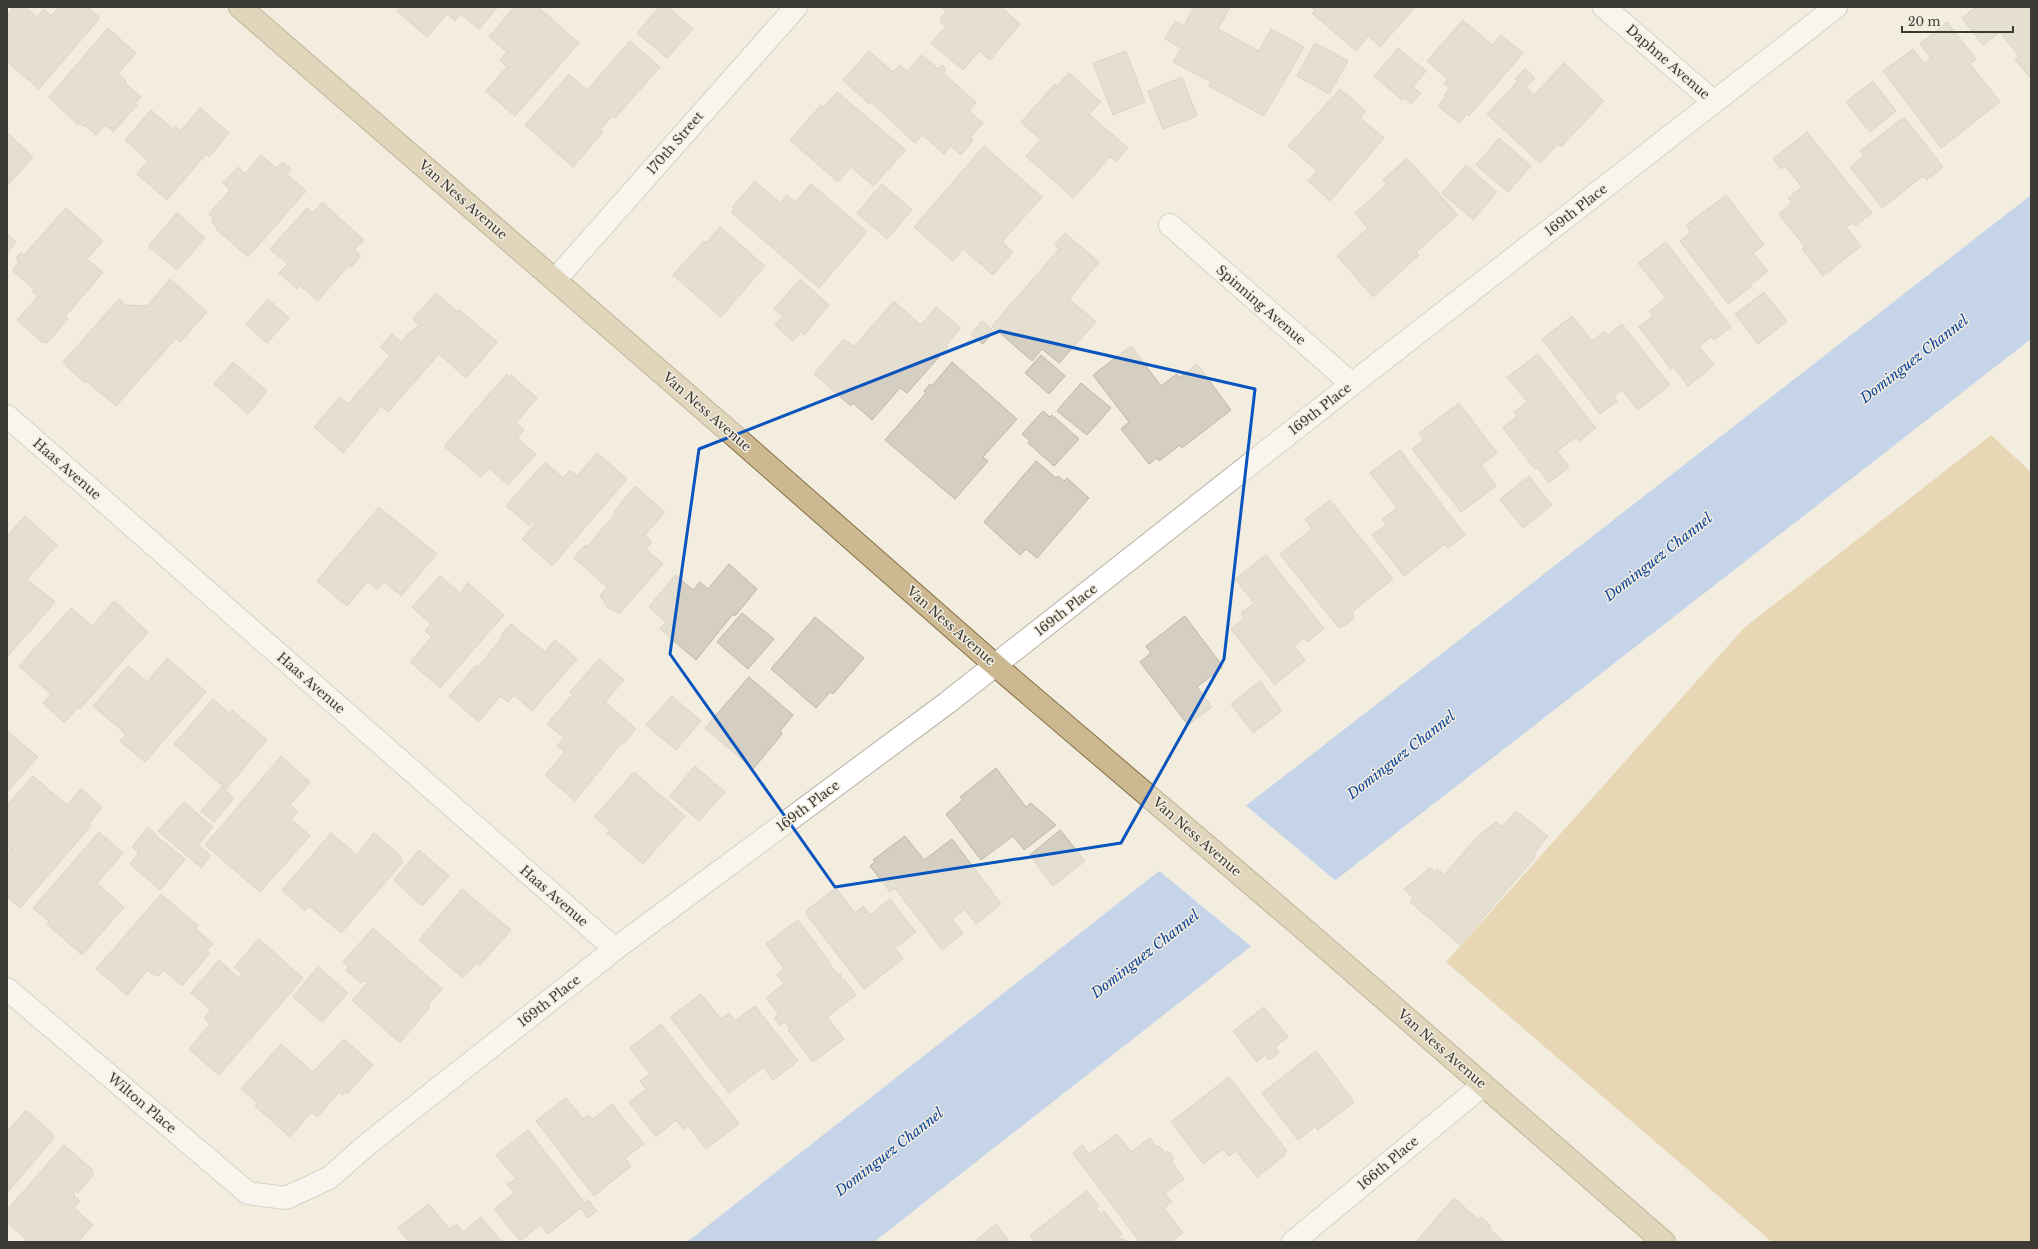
<svg xmlns="http://www.w3.org/2000/svg" width="2038" height="1249" font-family="'Libre Baskerville',serif">
	<style>
		.green { fill: #dbbc80 }
		.water { fill: #91b7f4 }
		.pier { fill: #f3ede0 }
		.building { fill: #d5cec2; stroke: #bdb7ab }
		.lines { fill: none; stroke-linecap: round; stroke-linejoin: round }
		.minor-casing { stroke: #b8b2a6; stroke-width: 24 }
		.major-casing { stroke: #846e41; stroke-width: 24 }
		.minor { stroke: #fff; stroke-width: 22 }
		.major { stroke: #ccb991; stroke-width: 22 }
		.marked { fill: none; stroke: #0a54be; stroke-width: 3; stroke-linejoin: round }
		.labels { text-anchor: middle; dominant-baseline: central; stroke-width: 3; stroke-linejoin: round; paint-order: stroke }
		.street-label { font-size: 13px; fill: #3c3a35; stroke: #f3ede0 }
		.water-label { font-size: 14px; font-style: italic; fill: #0c459b; stroke: #f3ede0 }
	</style>
	<rect width="100%" height="100%" fill="#f3ede0"/>
	<path class="green" d="M1991 435 2031 472V1242H1772L1446 962 1744 628Z"/>
	<path class="water" d="M2031 195V339L1346 872 874 1242H687L1145 882 1265 791Z"/>
	<path class="pier" d="M1244 804 1337 882 1253 948 1158 870Z"/>
	<path class="building" d="M14 7H25L37 17 44 9 51 16 59 7H87L100 18 39 89 7 62V16Z
		M401 7H498L479 29 461 14 455 21 447 14 427 37 397 11Z
		M514 7H538L579 43 515 116 486 91 507 67 500 60 507 52 489 37Z
		M659 7H668L693 29 667 58 637 33Z
		M941 7H1001L1020 24 990 60 979 51 963 70 931 43 946 27 940 22 942 19 941 18 946 12Z
		M1194 7H1230L1218 29 1259 51 1271 29 1304 47 1264 116 1209 86 1211 82 1173 62 1181 48 1165 39 1175 21 1184 26Z
		M1311 7H1415L1380 47 1368 36 1356 51 1312 13 1315 10Z
		M1976 7H2031V79L2015 59 2019 56 2000 32 1983 45 1962 18Z
		M1463 20 1492 45 1501 35 1523 53 1469 116 1467 114 1459 123 1438 106 1446 96 1444 95 1450 88 1444 84 1448 79 1427 61Z
		M1947 22 1976 59 1970 64 2000 102 1941 148 1883 71 1913 49 1924 63 1931 58 1920 44Z
		M108 28 136 53 118 74 126 81 125 83 141 97 135 103 137 105 113 132 105 125 96 135 85 125 84 127 80 123 78 125 49 97Z
		M630 41 660 67 615 118 612 116 601 129 603 132 573 167 525 125 569 74 587 90Z
		M1315 43 1348 61 1329 94 1297 76Z
		M1398 48 1426 71 1413 87 1421 93 1411 104 1404 98 1402 100 1374 76Z
		M869 51 893 72 900 65 907 71 922 55 938 69 942 65 946 69 943 73 976 102 969 111 983 123 970 138 973 140 961 155 951 146 944 154 922 135 915 143 871 102 869 104 843 80Z
		M1126 51 1145 102 1113 115 1093 63Z
		M1564 63 1604 101 1561 147 1558 144 1540 163 1487 114 1518 81 1515 79 1525 68 1535 78 1526 87 1534 95Z
		M1069 73 1101 102 1089 114 1128 148 1116 161 1110 157 1073 198 1026 156 1041 140 1021 122 1055 84 1057 86Z
		M1182 77 1197 116 1163 129 1148 91Z
		M1873 81 1896 111 1870 132 1846 102Z
		M1340 89 1366 111 1360 118 1384 138 1330 201 1308 181 1317 171 1288 146Z
		M837 92 906 150 873 186 851 167 838 182 790 140 821 105 824 107Z
		M200 108 229 133 209 157 206 154 167 200 137 174 148 161 125 140 151 110 173 129 175 126 181 131Z
		M1904 117 1943 167 1927 180 1923 176 1882 208 1850 167 1864 156 1860 151Z
		M1807 132 1872 213 1855 226 1852 223 1846 227 1861 246 1823 276 1802 249 1805 247 1779 214 1792 202 1788 198 1802 187 1785 166 1781 169 1773 159Z
		M9 134 33 157 8 185 7 136Z
		M1499 138 1531 166 1508 192 1476 165Z
		M984 146 1042 197 1002 242 1013 252 993 275 963 249 953 261 914 227Z
		M261 155 276 168 283 162 291 169 287 174 306 191 248 257 216 229 218 228 211 221 213 218 209 214 230 190 223 183 238 167 245 174Z
		M1407 158 1458 215 1416 252 1419 255 1373 297 1337 256 1368 228 1355 213 1387 184 1383 180Z
		M1466 165 1497 192 1473 220 1442 193Z
		M755 181 780 203 787 195 795 202 811 184 867 232 819 288 731 212 734 209 732 207Z
		M882 184 912 210 887 239 857 213Z
		M1726 195 1764 245 1753 253 1768 271 1751 284 1752 286 1728 304 1680 241 1691 232 1686 225Z
		M322 202 364 240 354 250 361 256 352 267 349 265 318 301 300 285 297 289 279 273 288 264 270 249 307 208 313 213Z
		M66 208 103 241 87 259 103 272 65 317 68 319 47 343 45 342 43 343 17 320 38 296 32 291 34 289 12 270 19 262 16 259 21 252 24 255Z
		M177 213 205 238 177 270 148 246Z
		M720 227 765 266 721 317 673 275 704 241 706 243Z
		M1065 233 1099 262 1069 299 1096 322 1059 363 1042 349 1032 361 992 326 1059 249 1055 245Z
		M7 234 16 242 7 253Z
		M1666 242 1731 327 1714 340 1711 337 1699 346 1714 365 1688 386 1674 367 1671 369 1639 327 1653 316 1649 311 1666 298 1638 263Z
		M170 279 207 312 180 342 176 338 116 406 86 381 85 383 66 366 67 365 63 362 119 299 125 305 147 306Z
		M800 279 829 305 804 335 801 332 793 341 775 325 783 316 774 309Z
		M1764 292 1787 321 1758 344 1735 314Z
		M436 293 458 312 460 310 497 342 466 378 439 354 388 412 381 406 343 453 314 427 340 397 348 404 390 356 380 347 392 334 401 342 413 329 414 330 419 325 413 319Z
		M268 299 289 318 267 343 246 324Z
		M894 301 921 325 936 307 961 328 946 345 948 347 907 393 900 388 872 420 853 403 851 406 814 374 844 339 854 347Z
		M1572 316 1592 341 1605 331 1608 335 1622 324 1670 385 1638 410 1622 390 1614 397 1617 401 1600 414 1542 339Z
		M982 321 994 331 983 344 971 334Z
		M1131 346 1161 386 1177 374 1179 378 1197 364 1231 410 1182 448 1180 445 1159 461 1157 458 1149 464 1121 429 1129 422 1093 375Z
		M1538 354 1596 428 1579 441 1576 437 1557 451 1569 467 1549 483 1537 467 1535 469 1503 428 1517 416 1514 412 1527 402 1507 377Z
		M1041 355 1065 376 1049 394 1025 373Z
		M233 362 267 391 248 414 214 384Z
		M952 362 1017 419 983 457 988 461 955 499 885 440 926 393 924 391 930 384 932 386Z
		M507 374 509 377 511 375 537 398 516 423 524 430 517 438 536 454 508 485 489 468 481 477 444 446Z
		M1081 383 1111 408 1087 435 1057 411Z
		M1459 403 1497 453 1481 465 1496 486 1461 512 1412 449 1424 440 1419 433Z
		M1043 411 1050 417 1052 415 1079 439 1054 466 1028 443 1030 441 1022 434Z
		M1400 450 1465 535 1448 548 1445 544 1404 576 1372 535 1386 525 1382 519 1397 508 1370 473Z
		M597 453 627 479 552 566 522 539 535 524 532 521 529 525 506 506 545 462 563 478 570 470 577 476Z
		M1036 461 1056 478 1058 476 1064 481 1067 478 1089 498 1037 558 1026 549 1020 555 984 522Z
		M1529 476 1552 505 1523 528 1500 499Z
		M635 486 665 512 645 535 652 542 646 549 663 564 620 613 608 608 600 595 607 587 574 558 585 545 587 547 615 514 614 512Z
		M1330 500 1393 579 1352 612 1354 618 1344 627 1343 625 1339 628 1280 554 1312 529 1305 519Z
		M379 507 437 554 401 596 384 582 377 590 368 581 347 606 317 581Z
		M25 516 57 545 27 579 55 602 7 657V536Z
		M1266 555 1324 629 1307 642 1304 638 1294 646 1305 660 1275 685 1231 629 1244 618 1241 613 1254 603 1235 579Z
		M729 564 757 589 735 616 733 614 696 660 660 629 666 622 649 607 675 575 693 590 700 582 708 589Z
		M440 576 460 593 468 583 504 615 440 688 410 662 432 637 425 631 431 624 412 607Z
		M114 601 148 632 80 709 78 707 64 723 43 703 51 694 19 666 71 608 92 626Z
		M742 613 774 639 748 669 717 642Z
		M1185 616 1223 667 1197 687 1212 707 1188 725 1140 662 1151 653 1146 646Z
		M815 617 864 658 833 694 830 692 816 708 771 669Z
		M511 624 545 652 555 640 577 659 532 711 514 695 508 702 500 696 479 722 449 696 476 665 478 667 503 636 501 635Z
		M167 658 206 692 145 762 120 741 126 734 93 706 128 666 147 682Z
		M599 659 624 680 605 702 636 729 624 743 623 741 575 801 545 775 565 752 557 746 564 738 547 724 573 694 570 692Z
		M749 677 793 715 780 731 782 734 753 769 705 728Z
		M1260 681 1282 711 1253 733 1231 704Z
		M672 696 701 721 676 750 646 725Z
		M213 699 229 713 232 710 267 740 226 789 174 744Z
		M7 731 38 757 7 792Z
		M281 756 310 782 290 805 298 812 291 819 310 836 260 892 205 845Z
		M695 766 725 792 699 821 670 796Z
		M996 768 1026 807 1031 803 1056 825 1024 850 1013 836 981 860 946 814 963 800 960 797Z
		M634 772 685 816 643 864 607 833 610 830 594 817Z
		M33 776 67 805 81 789 102 807 89 824 91 826 20 908 7 897V853L11 849 7 846V805Z
		M222 787 234 798 214 822 201 811Z
		M184 802 213 827 198 845 211 856 201 868 158 831Z
		M1516 811 1548 836 1534 854 1536 856 1460 945 1410 902 1413 898 1404 889 1430 868 1435 872 1437 869 1444 875 1477 837 1496 822 1502 827Z
		M148 827 155 833 154 834 185 859 160 890 130 864 139 853 132 847Z
		M1060 830 1085 861 1053 886 1030 855Z
		M99 832 123 853 97 883 124 907 82 955 47 924 49 921 33 908Z
		M331 833 357 855 374 833 402 857 400 859 403 862 341 933 309 906 305 911 282 890Z
		M905 836 924 860 952 839 1001 904 976 924 965 909 952 919 963 933 942 950 895 888 890 892 870 866 875 862 873 860Z
		M419 850 449 876 422 906 394 880Z
		M836 888 855 913 863 906 870 915 890 899 916 932 895 948 903 959 864 989 806 914 807 910Z
		M462 889 511 930 480 965 477 963 463 978 419 940Z
		M161 894 198 926 195 928 213 944 207 950 210 953 182 986 164 970 159 976 157 975 155 976 148 970 127 995 96 969Z
		M798 920 829 961 828 962 838 975 840 973 842 976 840 979 841 981 844 979 856 995 827 1017 844 1039 813 1062 788 1030 790 1028 784 1022 780 1025 774 1018 779 1014 766 998 784 984 777 975 784 969 766 944Z
		M373 928 442 989 428 1005 430 1007 400 1043 352 1000 367 983 364 980 361 983 346 970 349 967 343 962Z
		M259 939 303 978 219 1075 189 1049 210 1024 204 1018 211 1010 191 993 219 960 239 978 242 974 234 967Z
		M318 967 348 993 322 1022 293 997Z
		M701 994 721 1019 729 1013 735 1021 755 1006 798 1061 773 1080 763 1067 729 1093 670 1017Z
		M1264 1007 1288 1037 1275 1047 1279 1053 1269 1060 1265 1055 1257 1062 1233 1031Z
		M661 1024 739 1124 706 1149 688 1125 683 1129 676 1120 656 1137 629 1102 646 1089 640 1081 650 1074 630 1048Z
		M344 1039 373 1065 347 1094 345 1092 342 1095 339 1092 317 1117 311 1112 290 1137 255 1106 258 1103 241 1089 281 1044 313 1072Z
		M1316 1051 1354 1102 1318 1130 1315 1127 1298 1140 1262 1093Z
		M1229 1077 1287 1151 1284 1153 1285 1155 1257 1177 1236 1151 1229 1156 1223 1149 1203 1164 1171 1122Z
		M566 1098 583 1119 589 1115 593 1119 612 1104 644 1144 625 1158 631 1166 594 1196 536 1121Z
		M26 1110 53 1134 52 1136 54 1138 7 1193V1132Z
		M528 1130 585 1203 588 1200 597 1211 588 1218 581 1208 548 1234 540 1225 520 1241 494 1209 514 1193 507 1184 516 1179 496 1155Z
		M1117 1134 1131 1152 1150 1138 1157 1147 1159 1146 1165 1153 1168 1151 1174 1159 1171 1161 1184 1179 1165 1193 1172 1202 1164 1208 1183 1233 1170 1242H1140L1073 1153 1082 1145 1089 1154Z
		M64 1145 93 1170 91 1172 94 1174 78 1193 76 1191 73 1194 80 1201 74 1208 93 1225 78 1242H26L27 1240 7 1222V1210Z
		M1087 1191 1099 1206 1096 1208 1101 1214 1104 1211 1122 1234 1119 1236 1121 1240 1123 1238 1126 1242H1035L1030 1235Z
		M1454 1198 1479 1220 1481 1217 1491 1226 1489 1229 1504 1242H1416Z
		M429 1204 449 1229 457 1224 463 1232 481 1217 502 1242H409L398 1228Z
		M996 1224 1010 1242H974Z"/>
	<g class="lines">
		<defs>
			<path id="minor" d="M1604 7 1714 102
				M1170 225 1352 384
				M555 280 796 7
				M7 416 615 949
				M7 989 248 1193 286 1198 329 1178 369 1143 615 949 947 703 1352 384 1836 7
				M1293 1242 1483 1085"/>
			<path id="major" d="M240 7 738 439 995 665 1297 923 1664 1242"/>
		</defs>
		<use href="#minor" class="minor-casing"/>
		<use href="#major" class="major-casing"/>
		<use href="#minor" class="minor"/>
		<use href="#major" class="major"/>
	</g>
	<path d="M0 0H2038V1249H0ZM1000 331 1255 389 1224 659 1121 843 835 887 670 654 699 449Z" fill="#f3ede0" fill-opacity=".55" fill-rule="evenodd"/>
	<path class="marked" d="M1000 331 1255 389 1224 659 1121 843 835 887 670 654 699 449Z"/>
	<g class="labels">
		<g class="street-label">
			<text transform="translate(1668 62) rotate(41)">Daphne Avenue</text>
			<text transform="translate(675 143) rotate(-49)">170th Street</text>
			<text transform="translate(463 200) rotate(41)">Van Ness Avenue</text>
			<text transform="translate(1576 210) rotate(-38)">169th Place</text>
			<text transform="translate(1261 305) rotate(41)">Spinning Avenue</text>
			<text transform="translate(1320 409) rotate(-38)">169th Place</text>
			<text transform="translate(707 412) rotate(41)">Van Ness Avenue</text>
			<text transform="translate(67 469) rotate(41)">Haas Avenue</text>
			<text transform="translate(1066 610) rotate(-38)">169th Place</text>
			<text transform="translate(951 626) rotate(41)">Van Ness Avenue</text>
			<text transform="translate(311 683) rotate(41)">Haas Avenue</text>
			<text transform="translate(808 806) rotate(-37)">169th Place</text>
			<text transform="translate(1197 837) rotate(41)">Van Ness Avenue</text>
			<text transform="translate(554 896) rotate(41)">Haas Avenue</text>
			<text transform="translate(549 1001) rotate(-38)">169th Place</text>
			<text transform="translate(1442 1049) rotate(41)">Van Ness Avenue</text>
			<text transform="translate(142 1103) rotate(40)">Wilton Place</text>
			<text transform="translate(1388 1163) rotate(-40)">166th Place</text>
		</g>
		<g class="water-label">
			<text transform="translate(1914 359) rotate(-38)">Dominguez Channel</text>
			<text transform="translate(1658 557) rotate(-38)">Dominguez Channel</text>
			<text transform="translate(1401 755) rotate(-38)">Dominguez Channel</text>
			<text transform="translate(1145 954) rotate(-38)">Dominguez Channel</text>
			<text transform="translate(889 1152) rotate(-38)">Dominguez Channel</text>
		</g>
	</g>
	<rect width="2038" height="1249" fill="none" stroke="#3c3a35" stroke-width="16"/>
	<path d="M1902 26v6h111v-6" fill="none" stroke="#3c3a35" stroke-width="2"/>
	<text x="1908" y="26" font-size="12" fill="#3c3a35" stroke="#f3ede0" stroke-width="3" paint-order="stroke">20 m</text>
</svg>
